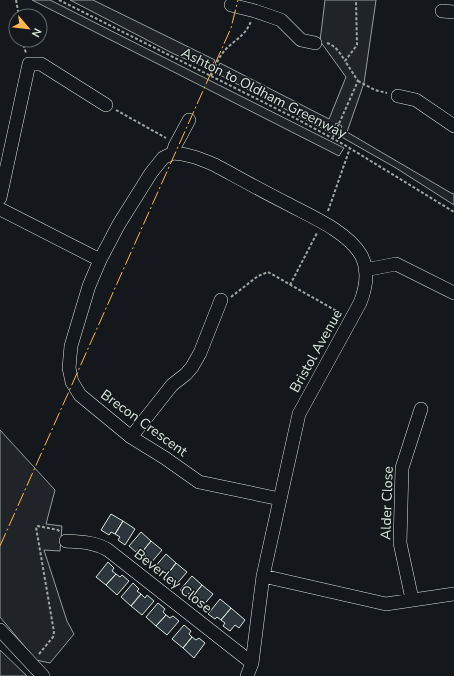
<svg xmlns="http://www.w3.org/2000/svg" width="454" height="676" font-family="'Nunito Sans',sans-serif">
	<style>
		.green { fill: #202428; stroke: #939e99 }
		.building { fill: #2c363c; stroke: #d8e6dc }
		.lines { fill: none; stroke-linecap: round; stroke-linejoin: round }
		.minor-casing { stroke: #d8e6dc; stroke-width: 14 }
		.path { stroke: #9da8a2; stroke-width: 2; stroke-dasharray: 3 2; stroke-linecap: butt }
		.minor { stroke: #14181c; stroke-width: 13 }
		.power { stroke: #ffb74d; stroke-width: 1; stroke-dasharray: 14 3 2 3; stroke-linecap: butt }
		.labels { text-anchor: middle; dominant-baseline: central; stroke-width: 3; stroke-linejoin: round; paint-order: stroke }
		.street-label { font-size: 14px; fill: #d8e6dc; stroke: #14181c }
	</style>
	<rect width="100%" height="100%" fill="#14181c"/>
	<path class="green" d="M32 0H50L344 148 339 156Z
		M70 0H93L215 60 210 70 172 53Z
		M325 0H376L364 83 347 132 451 193 454 194V205L396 168 338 135 342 126 336 123 331 133 216 73 220 63 329 119 346 77 320 41Z
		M0 430 55 490 46 524 62 526 60 551 44 550 67 621 74 634 50 663 36 660 0 617Z
		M0 650 27 676H0Z"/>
	<path class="building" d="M111 514 123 521 115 534 111 532 109 535 101 530Z
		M123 521 135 529 125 545 118 540 120 537 115 534Z
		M141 532 151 541 142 552 138 549 136 552 129 546Z
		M151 541 162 550 150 564 143 559 146 556 142 552Z
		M166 554 176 563 167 575 163 571 161 574 154 568Z
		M108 562 114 568 112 571 116 574 106 585 96 577Z
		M176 563 187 572 175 586 168 581 171 578 167 575Z
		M116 574 120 577 122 575 129 581 117 595 106 585Z
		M192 576 202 585 193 596 189 593 187 596 180 590Z
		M133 583 139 589 137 591 141 594 131 606 121 597Z
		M202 585 213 594 201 608 194 602 197 600 193 596Z
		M141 594 145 598 147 595 154 601 142 615 131 606Z
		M220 599 231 608 221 620 217 617 215 619 208 614Z
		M158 603 165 609 163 612 166 615 156 626 146 617Z
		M231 608 245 620 239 628 235 625 230 631 223 626 225 623 221 620Z
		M166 615 170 618 173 616 179 621 167 635 156 626Z
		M184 625 191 631 189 634 192 637 183 648 172 639Z
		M192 637 196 640 199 638 205 643 194 658 183 648Z"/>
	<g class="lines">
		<defs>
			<path id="minor" d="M231 5 255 11 281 20 301 40 315 43
				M442 11 454 12
				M398 96 416 100 454 126
				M189 120 175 146 173 153 163 158 151 173 119 224 100 260 89 286 71 346 69 368 72 382 80 395 131 437 165 458 199 482 280 499
				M173 153C189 154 201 159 215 165 239 178 262 191 286 203 310 216 347 231 361 255 369 270 366 288 360 303L299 414 263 576 252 663 247 676
				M0 198 29 64H41L106 105
				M0 209 100 260
				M365 270 396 264 454 293
				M131 437 172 385 186 374 192 367 200 353 221 300
				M66 541C81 542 95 542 108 550L252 663
				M263 576 386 604 454 594
				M412 599 400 543 402 468 421 409
				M0 630 43 676"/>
		</defs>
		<use href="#minor" class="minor-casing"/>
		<path class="path" d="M16 0 19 16
			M59 0 295 118 343 144 454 212
			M22 40 26 53
			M327 43C335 45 341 54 345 61
			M211 76C215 67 219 56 226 49 236 39 246 35 251 21
			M358 81 375 90 387 93
			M116 110 166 138
			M333 137 358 81 345 61 357 45 356 0
			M328 211 350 148
			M290 285 317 233
			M231 297 258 276 268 272 340 313
			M39 654 53 637 54 632 36 527 38 526 58 530 60 532"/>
		<use href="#minor" class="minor"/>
		<path class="power" d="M0 546 231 28 238 0"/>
	</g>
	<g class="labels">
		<g class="street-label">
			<text transform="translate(264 93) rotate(27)">Ashton to Oldham Greenway</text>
			<text transform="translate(316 351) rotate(-61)">Bristol Avenue</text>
			<text transform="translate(144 423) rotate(36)">Brecon Crescent</text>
			<text transform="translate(387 503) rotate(-88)">Alder Close</text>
			<text transform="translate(173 581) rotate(38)">Beverley Close</text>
		</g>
	</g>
	<g transform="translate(28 28) rotate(118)"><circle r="19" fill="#14181c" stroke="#626a69"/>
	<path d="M0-3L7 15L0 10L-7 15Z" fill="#ffb74d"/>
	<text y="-6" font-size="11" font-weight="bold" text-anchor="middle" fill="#d8e6dc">N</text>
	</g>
</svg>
